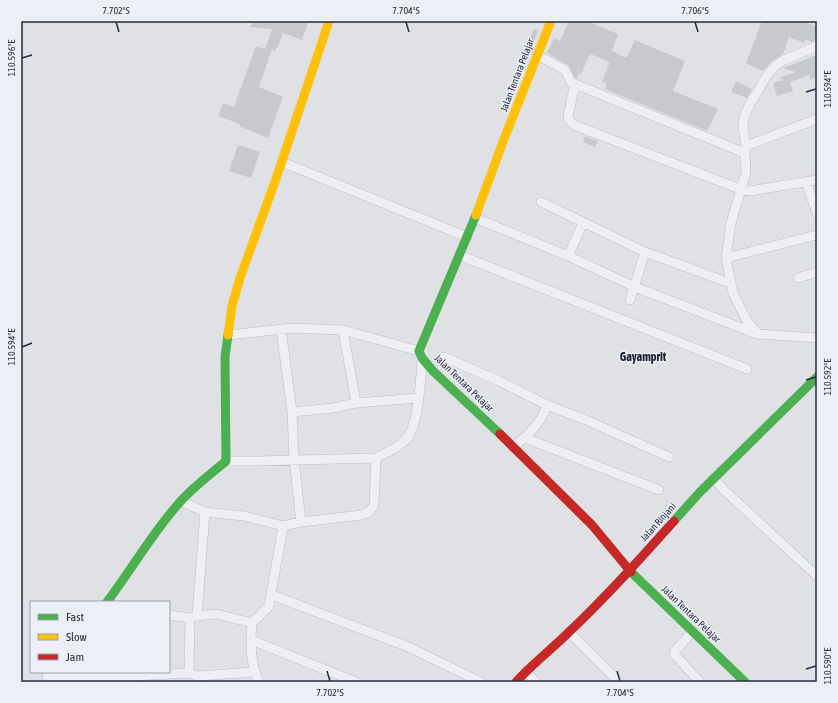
<svg xmlns="http://www.w3.org/2000/svg" width="838" height="703" font-family="'Asap Condensed',sans-serif">
	<style>
		.building { fill: #c7c9cd }
		.lines { fill: none; stroke-linecap: round; stroke-linejoin: round }
		.street-casing { stroke: #bdbfc3; stroke-width: 10 }
		.street { stroke: #eeeff2; stroke-width: 9 }
		.fast { stroke: #4caf50; stroke-width: 9 }
		.slow { stroke: #ffc107; stroke-width: 9 }
		.jam { stroke: #c62828; stroke-width: 9 }
		.ticks { fill: none; stroke: #242d40; stroke-width: 1.5 }
		.labels { text-anchor: middle; dominant-baseline: central; stroke-width: 3; stroke-linejoin: round; paint-order: stroke }
		.street-label { font-size: 10px; fill: #242d40; stroke: #eceff6 }
		.quarter-label { font-size: 12px; font-weight: bold; fill: #171e30; stroke: #eceff6 }
		.neatline { fill: none; stroke: #242d40; stroke-width: 1.5 }
		.ticks-label { font-size: 10px; text-anchor: middle; fill: #242d40 }
	</style>
	<rect width="100%" height="100%" fill="#dfe1e5"/>
	<path class="building" d="M252 21H309L302 40 283 33 278 47H277L275 51 272 49 259 87 283 97 268 138 239 126 240 124 218 116 223 103 234 107 256 46 265 49 272 29 251 27Z
		M569 21H586L618 34 612 51 626 58 635 40 685 61 673 91 718 109 707 131 605 89 607 84 602 82 610 62 590 54 581 74 579 73 577 78H575L568 65 547 53 554 38 560 41Z
		M762 21H802L817 27V40L812 42 805 39 804 43 789 37 783 54 772 61 763 71 746 63Z
		M534 29 538 31 532 47 527 44Z
		M817 55V77L810 80 809 75 790 82 793 91 777 96 773 83 784 80 779 78 796 72 783 68Z
		M736 81 752 89 747 98 731 92Z
		M585 136 598 141 595 147 583 142Z
		M238 145 260 152 251 178 229 171Z"/>
	<g class="lines">
		<defs>
			<path id="street" d="M537 55 565 70 571 82 575 84 745 153
				M575 84 568 116 569 120 574 125 740 189 749 191 817 180
				M746 146 817 119
				M282 162 467 237
				M806 182 817 213
				M541 202 645 252 730 283
				M475 218 568 256 635 287 757 334 817 338
				M459 255 747 369
				M568 256 583 223
				M726 258 817 235
				M798 278 817 272
				M630 300 645 252
				M281 329 292 412 294 459 301 522
				M343 330 356 403
				M757 333 747 321 733 293 726 258 731 223 746 172 745 153 746 146 743 128 744 117 750 104 768 74 776 65 784 60 817 46
				M228 335 292 328 343 330 419 351
				M444 357 497 380 547 405 586 420 669 457
				M292 412 333 408 356 403 419 398
				M525 438 659 490
				M513 447C528 436 542 422 547 405
				M226 461H259L376 458
				M714 479 723 489 817 576
				M181 501 205 512 244 516 283 526
				M272 595 406 646 481 682
				M169 615 190 618 197 616 217 614 252 623
				M197 616 205 512
				M693 631 674 652V654L700 682
				M569 632 619 682
				M251 640 356 682
				M526 671 536 682
				M189 673 190 618
				M47 677 133 676 189 673 197 676 254 672
				M259 682C250 664 250 643 252 623L269 606 283 526 301 522 362 515 369 512 374 505 376 458C385 453 402 446 408 437 419 421 421 379 422 358"/>
		</defs>
		<use href="#street" class="street-casing"/>
		<use href="#street" class="street"/>
		<path class="fast" d="M476 215 419 351 422 358 433 371 500 434
			M674 521 700 492 817 377
			M631 572 745 682
			M107 602C132 569 152 533 180 502 193 487 211 474 226 461L225 357 228 335"/>
		<path class="slow" d="M476 215 504 139 551 21
			M228 335 232 306 240 278 276 179 329 21"/>
		<path class="jam" d="M500 434 592 525 631 572
			M516 682C532 664 552 649 569 632 606 597 640 559 674 521"/>
	</g>
	<path class="ticks" d="M116 22 119 32M406 22 409 32M695 22 698 32M22 58 32 55M806 92 816 89M22 347 32 343M806 380 816 377M806 669 816 666M327 671 330 681M617 671 620 681"/>
	<g class="labels">
		<g class="street-label">
			<text transform="translate(517 75) rotate(-69)">Jalan Tentara Pelajar</text>
			<text transform="translate(464 383) rotate(44)">Jalan Tentara Pelajar</text>
			<text transform="translate(658 522) rotate(-48)">Jalan Rinjani</text>
			<text transform="translate(691 614) rotate(44)">Jalan Tentara Pelajar</text>
		</g>
		<g class="quarter-label">
			<text x="643" y="357">Gayamprit</text>
		</g>
	</g>
	<rect width="838" height="703" fill="none" stroke="#eceff6" stroke-width="44"/>
	<rect x="30" y="601" width="140" height="72" fill="#eceff6" stroke="#9ca1ad"/>
	<rect x="38" y="614" width="20" height="6" fill="#4caf50" stroke="#9ca1ad"/>
	<text x="66" y="621" font-size="12" fill="#242d40">Fast</text>
	<rect x="38" y="634" width="20" height="6" fill="#ffc107" stroke="#9ca1ad"/>
	<text x="66" y="641" font-size="12" fill="#242d40">Slow</text>
	<rect x="38" y="654" width="20" height="6" fill="#c62828" stroke="#9ca1ad"/>
	<text x="66" y="661" font-size="12" fill="#242d40">Jam</text>
	<rect x="22" y="22" width="794" height="659" class="neatline"/>
	<g class="ticks-label">
		<text x="116" y="14">7.702°S</text>
		<text x="406" y="14">7.704°S</text>
		<text x="695" y="14">7.706°S</text>
		<text transform="translate(11 58) rotate(-90)" y="4">110.596°E</text>
		<text transform="translate(827 89) rotate(-90)" y="4">110.594°E</text>
		<text transform="translate(11 347) rotate(-90)" y="4">110.594°E</text>
		<text transform="translate(827 377) rotate(-90)" y="4">110.592°E</text>
		<text transform="translate(827 666) rotate(-90)" y="4">110.590°E</text>
		<text x="330" y="696">7.702°S</text>
		<text x="620" y="696">7.704°S</text>
	</g>
</svg>
